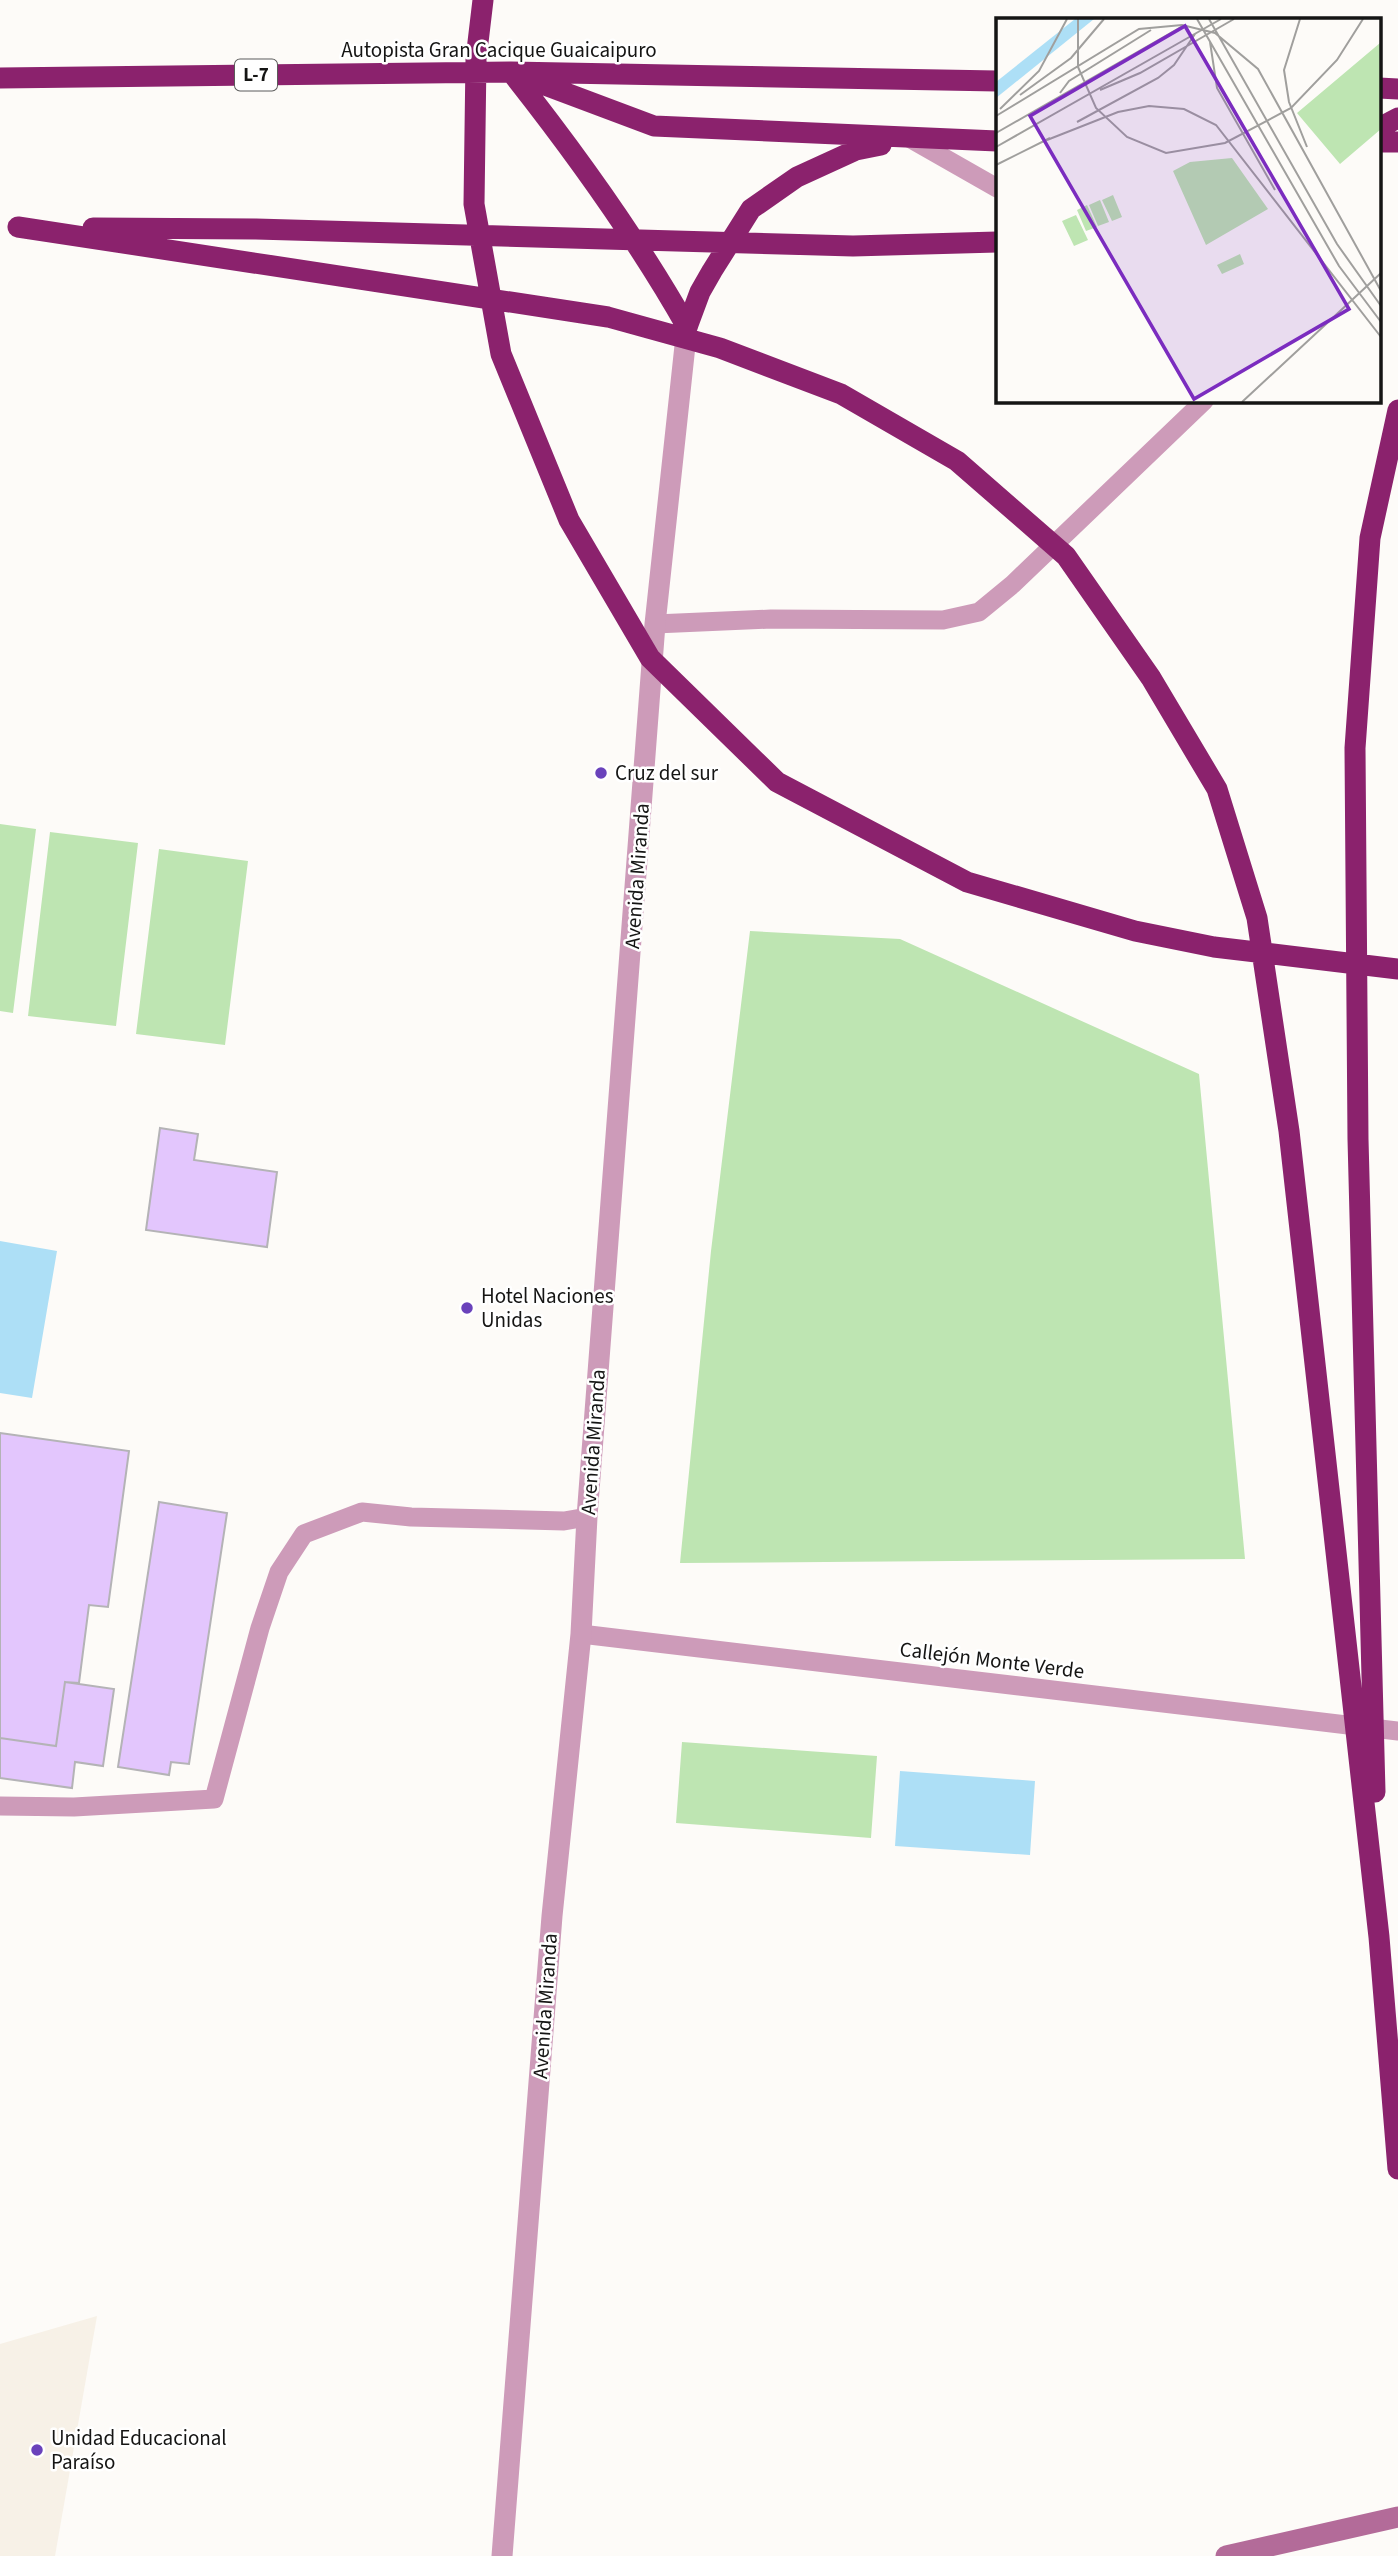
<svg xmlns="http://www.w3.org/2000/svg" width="1398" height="2556" font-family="'Source Sans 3',sans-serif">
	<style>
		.built { fill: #f7f1e7 }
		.green { fill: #bee5b2 }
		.water { fill: #addff6 }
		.building { fill: #e3c6fd; stroke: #b4b3b6; stroke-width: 2 }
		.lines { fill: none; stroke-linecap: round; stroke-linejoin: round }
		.lane { stroke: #cd9bb9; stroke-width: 19 }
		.street { stroke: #cd9bb9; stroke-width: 21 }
		.secondary { stroke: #b36b99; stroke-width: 21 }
		.highway { stroke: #8b226d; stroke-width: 21 }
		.poi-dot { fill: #6a42bb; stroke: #fff; stroke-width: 2.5 }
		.labels { text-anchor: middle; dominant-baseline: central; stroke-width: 5; stroke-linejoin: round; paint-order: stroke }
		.shield { fill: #fff; stroke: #5b5b5a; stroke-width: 2 }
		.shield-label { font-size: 19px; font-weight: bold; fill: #151514 }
		.street-label { font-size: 21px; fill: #151514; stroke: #fff }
		.poi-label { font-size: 21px; fill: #151514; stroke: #fff; text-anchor: start }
		.inset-road { fill: none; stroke: #a09f9d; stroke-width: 2 }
		.view { fill: #7b2cbf; fill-opacity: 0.15; stroke: #7b2cbf; stroke-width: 3.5 }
		.inset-edge { fill: none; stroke: #151514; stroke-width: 3.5 }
	</style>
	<rect width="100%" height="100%" fill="#fdfbf8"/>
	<path class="built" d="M97 2316 55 2556H0V2344Z"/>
	<path class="green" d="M0 824 36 829 13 1013 0 1011Z
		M50 832 138 843 116 1026 28 1016Z
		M159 849 248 861 225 1045 136 1034Z
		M750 931 900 939 1199 1074 1245 1559 680 1563 711 1251Z
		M682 1742 877 1756 871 1838 676 1823Z"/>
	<path class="water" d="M0 1241 57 1251 32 1398 0 1393Z
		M900 1771 1035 1781 1030 1855 895 1846Z"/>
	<path class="building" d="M160 1128 198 1134 194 1160 277 1172 267 1247 146 1230Z
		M0 1433 129 1451 108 1607 89 1605 79 1683 65 1682 56 1746 0 1738Z
		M159 1502 227 1513 189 1764 171 1762 169 1775 118 1767Z
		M65 1682 114 1689 103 1766 75 1762 72 1788 0 1778V1738L56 1746Z"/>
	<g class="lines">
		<path class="lane" d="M911 139 997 188
			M655 624 771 619 943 620 979 612 1013 584 1204 401
			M581 1634 1398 1731
			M0 1806 74 1807 214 1799 260 1628 279 1572 304 1534 362 1512 411 1517 564 1521 587 1517"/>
		<path class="street" d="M502 2556 552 1916 581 1634 587 1517 655 624 687 327"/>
		<path class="secondary" d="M1226 2556 1398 2517"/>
		<path class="highway" d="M483 0 476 59 474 204 501 354 569 520 650 658 777 782 967 882 1135 931 1214 947 1398 969
			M512 73C576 154 636 237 687 327
			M0 78 511 72 997 81
			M526 78 654 126 997 141
			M1379 88 1398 89
			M1379 128 1398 118
			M1379 142H1398
			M18 227 608 317 720 348 841 394 957 461 1066 556 1151 678 1217 789 1257 918 1289 1131 1379 1937 1398 2169
			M93 228 256 229 853 246 997 242
			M687 327 700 292 712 271 751 209 797 177 856 150 881 145
			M1375 1792 1358 1139 1355 748 1370 538 1398 410"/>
	</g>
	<g class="poi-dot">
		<circle cx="601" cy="773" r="7"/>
		<circle cx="467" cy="1308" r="7"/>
		<circle cx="37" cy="2450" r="7"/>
	</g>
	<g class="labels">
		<rect class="shield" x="235" y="59.5" width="42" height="31" rx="5"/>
		<g class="shield-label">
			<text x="256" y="75">L-7</text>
		</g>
		<g class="street-label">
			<text x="499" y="50">Autopista Gran Cacique Guaicaipuro</text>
			<text transform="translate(637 876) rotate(-86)">Avenida Miranda</text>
			<text transform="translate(593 1442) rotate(-86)">Avenida Miranda</text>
			<text transform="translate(992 1660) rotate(7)">Callejón Monte Verde</text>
			<text transform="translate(545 2006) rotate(-86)">Avenida Miranda</text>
		</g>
		<g class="poi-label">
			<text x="615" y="773">Cruz del sur</text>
			<text x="481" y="1296">Hotel Naciones<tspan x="481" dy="24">Unidas</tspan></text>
			<text x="51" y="2438">Unidad Educacional<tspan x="51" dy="24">Paraíso</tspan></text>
		</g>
	</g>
	<g transform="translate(996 18)">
		<rect width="385" height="385" fill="#fdfbf8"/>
		<path d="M384 25 385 111 344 146 301 95ZM236 140 272 191 210 227 177 153 194 144ZM117 177 126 199 116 203 106 182ZM104 182 113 204 102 208 93 187ZM91 187 101 209 90 213 81 192ZM80 197 92 222 78 228 66 203ZM244 236 248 246 226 256 221 247Z" fill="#bee5b2"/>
		<path d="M79 1H98L0 80V64Z" fill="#addff6"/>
		<path class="inset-road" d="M82 1V49L100 90 131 119 170 135 229 125 295 90 341 42 367 1M201 1 343 248 385 304M213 1 341 226 385 288M304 1 288 52 293 84 311 129M214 24 221 70 279 172M104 72 144 55 238 1M64 75 73 63 155 12M24 77 75 40 108 1M4 91 43 53 71 1M0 98 143 11 186 7 219 15 262 51 385 273M81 104 162 60 178 47 199 16M0 115 185 9M51 122 122 94 153 88 188 91 220 107 385 319M0 129 225 1M0 147 54 120M246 384 385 255"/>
		<path class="view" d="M189 8 353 291 198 381 34 98Z"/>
		<rect width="385" height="385" class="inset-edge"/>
	</g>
</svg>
